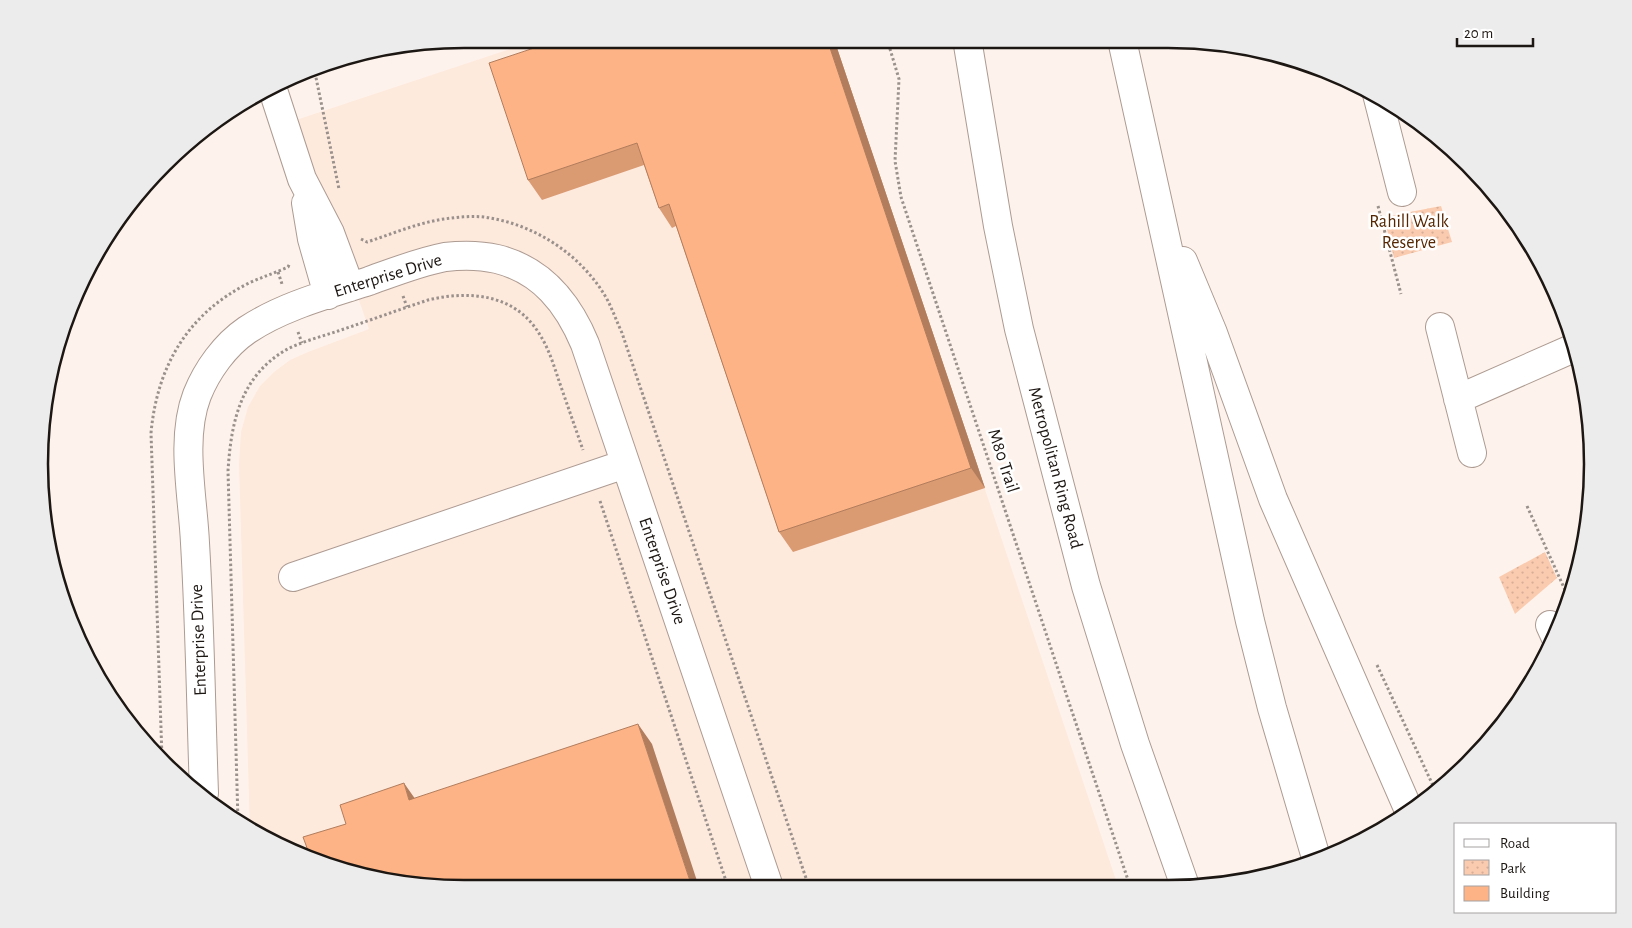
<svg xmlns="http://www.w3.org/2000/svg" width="1632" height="928" font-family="'Alegreya Sans',sans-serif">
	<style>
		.built { fill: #fee9dd }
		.park { fill: url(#park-dots) }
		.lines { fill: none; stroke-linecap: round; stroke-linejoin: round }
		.minor-casing { stroke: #ad9b92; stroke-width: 30 }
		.highway-casing { stroke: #ad9b92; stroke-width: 30 }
		.path { stroke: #9a918c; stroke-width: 3; stroke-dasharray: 2.5 2.5; stroke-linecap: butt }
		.minor { stroke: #fff; stroke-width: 28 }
		.highway { stroke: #fff; stroke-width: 28 }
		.wall { fill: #da9a72 }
		.shaded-wall { fill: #b17d5d }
		.building { fill: #fdb385; stroke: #b17d5d }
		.labels { text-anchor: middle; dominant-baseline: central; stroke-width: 5; stroke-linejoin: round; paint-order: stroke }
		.park-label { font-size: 18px; fill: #542602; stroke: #fff }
		.street-label { font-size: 18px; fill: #1d1713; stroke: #fff }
		.rim { fill: none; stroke: #1d1713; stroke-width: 2.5 }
	</style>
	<defs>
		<pattern id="park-dots" width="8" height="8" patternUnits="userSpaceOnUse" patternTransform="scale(1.25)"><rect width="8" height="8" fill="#fbcbaf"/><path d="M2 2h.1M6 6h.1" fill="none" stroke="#d7ae96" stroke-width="1.8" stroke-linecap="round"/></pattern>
	</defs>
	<rect width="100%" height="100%" fill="#fef3ec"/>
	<path class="built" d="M540 39H834L1118 886 436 888 354 875 250 831 239 464 241 432 248 407 260 386 274 372 290 360 308 352 369 329 296 120Z"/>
	<path class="park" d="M1441 206 1452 242 1394 258 1384 217Z
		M1545 552 1557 578 1515 614 1499 577Z"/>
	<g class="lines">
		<defs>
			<path id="minor" d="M273 90 302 179 330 233 350 287
				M1377 94 1402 192
				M306 203 312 239 328 295
				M1440 327 1472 453
				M1458 399 1576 347
				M293 577 625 464
				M1550 625 1555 636
				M204 793C201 710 200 626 195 543 193 497 180 439 197 395 207 370 225 345 247 330 283 306 329 294 369 281 394 272 419 262 445 257 462 255 480 255 497 259 542 270 568 303 585 344L769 887"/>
			<path id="highway" d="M967 39 998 226 1019 329 1086 586 1135 744 1185 886
				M1122 40 1250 621 1272 708 1317 861
				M1183 261 1213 333 1273 499 1410 813"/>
		</defs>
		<use href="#minor" class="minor-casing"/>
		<use href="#highway" class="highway-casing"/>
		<path class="path" d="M887 39 899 79 895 161 901 197 1130 886
			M314 68 339 189
			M1378 206 1401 294
			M361 239 367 242C392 234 417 223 444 219 459 217 475 215 490 218 538 226 584 257 608 301 613 311 617 322 622 333L809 887
			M278 272 282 284
			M403 296 407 307
			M298 332 302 343
			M600 501 728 887
			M1527 506 1570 601
			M1377 665 1436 792
			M162 758 151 433C157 367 187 314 249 283 262 277 275 273 288 267L290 263
			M238 821 228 471C231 423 240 378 284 351 300 342 320 337 338 331 368 321 398 310 428 300 470 290 516 294 540 335 549 349 554 366 559 381 567 404 575 427 583 450"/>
		<use href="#minor" class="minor"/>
		<use href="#highway" class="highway"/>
	</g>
	<path class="wall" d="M561 39H834L985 488 793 552 779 532 676 226 672 228 659 208 644 165 542 200 528 180Z"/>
	<path class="shaded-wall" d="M827 39H834L985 488 971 468Z
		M638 724 652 744 699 887H692Z
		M404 783 418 803 409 800Z"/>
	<path class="building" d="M561 39H827L971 468 779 532 669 204 659 208 637 143 528 180 489 63Z
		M638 724 692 887 436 888 354 875 310 856 303 837 346 824 340 805 404 783 409 800Z"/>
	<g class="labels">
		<g class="park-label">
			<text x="1409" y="222">Rahill Walk<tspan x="1409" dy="21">Reserve</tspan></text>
		</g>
		<g class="street-label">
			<text transform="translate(388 276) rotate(-17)">Enterprise Drive</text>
			<text transform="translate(1003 461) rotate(72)">M80 Trail</text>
			<text transform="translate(1055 468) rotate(75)">Metropolitan Ring Road</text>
			<text transform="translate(662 571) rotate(71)">Enterprise Drive</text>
			<text transform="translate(199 640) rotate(-92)">Enterprise Drive</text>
		</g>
	</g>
	<path d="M0 0H1632V928H0ZM464 48H1168A416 416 0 0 1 1584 464V464A416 416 0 0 1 1168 880H464A416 416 0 0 1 48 464V464A416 416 0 0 1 464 48Z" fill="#edecec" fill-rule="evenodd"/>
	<path class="rim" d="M464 48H1168A416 416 0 0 1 1584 464V464A416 416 0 0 1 1168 880H464A416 416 0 0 1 48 464V464A416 416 0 0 1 464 48Z"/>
	<rect x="1454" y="823" width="162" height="90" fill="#ffffff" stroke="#a5a2a1"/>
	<rect x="1464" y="839" width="25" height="8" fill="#ffffff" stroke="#a5a2a1"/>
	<text x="1500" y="848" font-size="15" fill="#1d1713">Road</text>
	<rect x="1464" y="860" width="25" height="15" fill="url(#park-dots)" stroke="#a5a2a1"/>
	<text x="1500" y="873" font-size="15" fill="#1d1713">Park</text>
	<rect x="1464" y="886" width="25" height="15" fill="#fdb385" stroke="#a5a2a1"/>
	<text x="1500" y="898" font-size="15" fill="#1d1713">Building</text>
	<path d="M1457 38v8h76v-8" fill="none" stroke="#1d1713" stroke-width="2.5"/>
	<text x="1464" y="38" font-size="15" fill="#1d1713" stroke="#ffffff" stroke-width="4" paint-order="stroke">20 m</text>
</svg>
